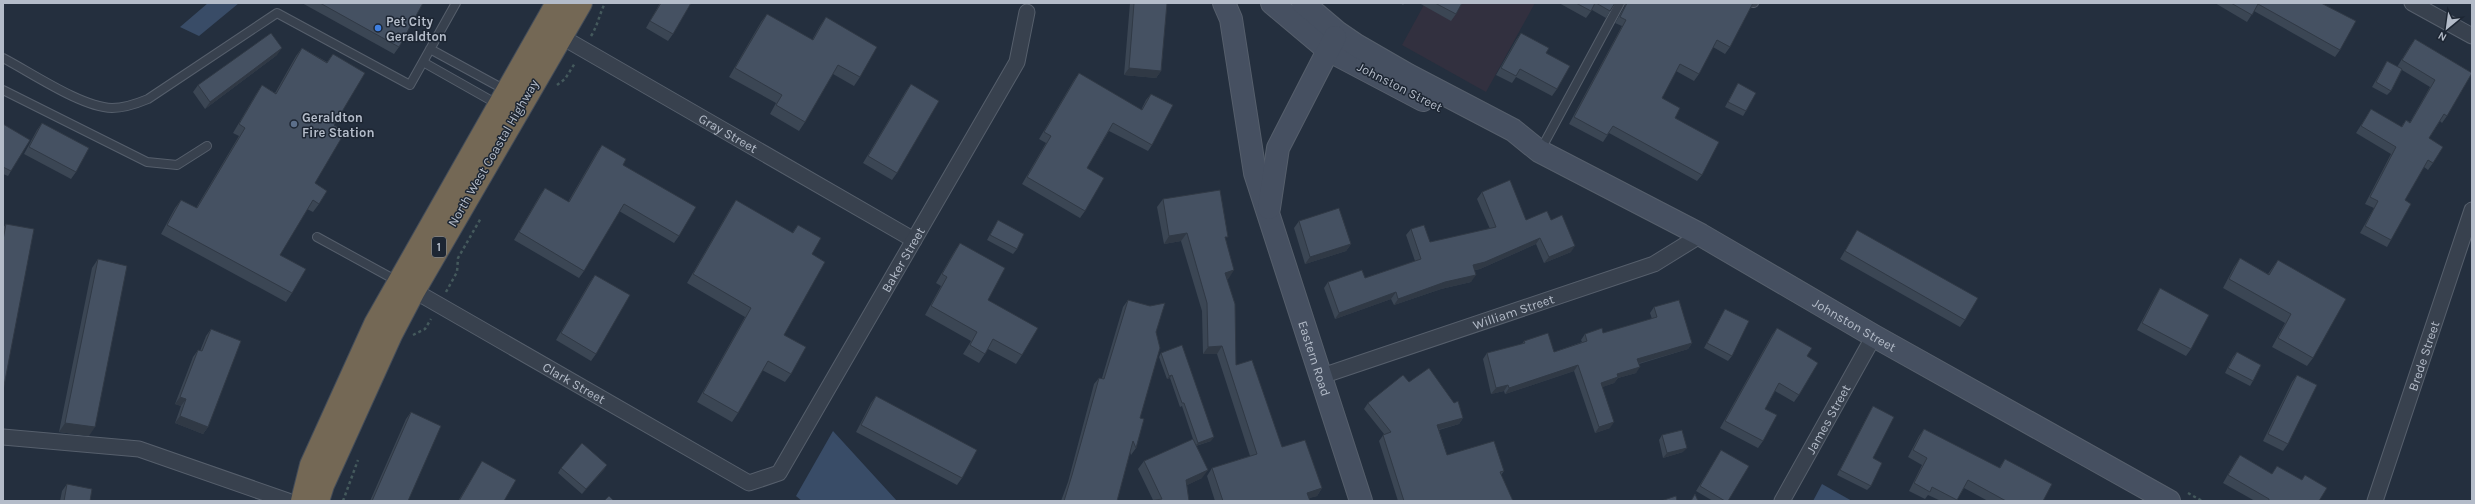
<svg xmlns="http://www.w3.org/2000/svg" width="2475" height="504" font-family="Karla,sans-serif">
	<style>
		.medical { fill: #32303f }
		.water { fill: #394c67 }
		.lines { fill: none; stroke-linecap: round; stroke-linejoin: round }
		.lane-casing { stroke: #565f6c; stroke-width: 10 }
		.street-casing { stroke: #565f6c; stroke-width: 17 }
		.secondary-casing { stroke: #565f6c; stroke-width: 24 }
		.highway-casing { stroke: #434c59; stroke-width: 24 }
		.path { stroke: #44595c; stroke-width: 2.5; stroke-dasharray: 3 3; stroke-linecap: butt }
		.lane { stroke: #38414e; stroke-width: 8 }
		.street { stroke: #38414e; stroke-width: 15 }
		.secondary { stroke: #465061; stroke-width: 22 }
		.highway { stroke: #746855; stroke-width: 22 }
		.wall { fill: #3b4654 }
		.shaded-wall { fill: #303945 }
		.building { fill: #455162; stroke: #303945 }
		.shop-dot { fill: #3f7fe0; stroke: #1d2633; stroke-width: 1.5 }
		.service-dot { fill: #5c6f8a; stroke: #1d2633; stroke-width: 1.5 }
		.labels { text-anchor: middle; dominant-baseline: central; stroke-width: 3; stroke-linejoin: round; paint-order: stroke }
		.shield { fill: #1d2633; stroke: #878f9c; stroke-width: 1 }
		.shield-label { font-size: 12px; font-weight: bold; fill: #b4bcc9 }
		.poi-label { font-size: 13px; font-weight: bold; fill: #b4bcc9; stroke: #1d2633; text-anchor: start }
		.street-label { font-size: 13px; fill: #b4bcc9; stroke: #1d2633 }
	</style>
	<rect width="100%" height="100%" fill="#242f3e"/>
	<path class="medical" d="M1425 3H1535L1486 92 1402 45Z"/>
	<path class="water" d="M208 3H239L199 36 180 27Z
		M833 431 897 501H802L796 496Z
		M1822 484 1852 501H1813Z"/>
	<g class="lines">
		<defs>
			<path id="lane" d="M1753 3H1754
				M430 49 507 91
				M3 58C32 73 81 107 112 108 125 108 136 104 148 99L277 13 410 85 456 3
				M423 62 499 105
				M3 90 147 162 177 165 207 146
				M1540 151 1620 3
				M317 237 399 282"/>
			<g id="street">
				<path d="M2412 3 2472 36"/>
				<path id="s1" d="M555 33 914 240"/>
				<path id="s2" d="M406 286 749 483 779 473 1017 62 1027 12"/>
				<path id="s3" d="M1319 377 1654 264 1701 235"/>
				<path d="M3 437 139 449 288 501"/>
				<path id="s4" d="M1782 501 1874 336"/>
				<path id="s5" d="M2375 501 2472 210"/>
			</g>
			<g id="secondary">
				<path id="s6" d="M1224 3 1231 19 1255 173 1361 501"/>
				<path d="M1272 3 1328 50 1423 100"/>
				<path id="s7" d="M1303 3 1337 32 1356 45 1408 75 1513 130 1539 151 1701 235 1874 336 2169 501"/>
				<path d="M1269 208 1278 148 1335 37"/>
			</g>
			<path id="highway" d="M302 501 311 465 375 324 557 3
				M318 501 323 485 391 335 414 291 581 3"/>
		</defs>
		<use href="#lane" class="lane-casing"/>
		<use href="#street" class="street-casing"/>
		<use href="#secondary" class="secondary-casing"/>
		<use href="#highway" class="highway-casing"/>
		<path class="path" d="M591 36C598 25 599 15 605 3
			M557 85 565 79 575 63
			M446 292 457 272 458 258 481 218
			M413 335 425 329 431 319
			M2188 493 2202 501
			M343 501 358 460"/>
		<use href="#lane" class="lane"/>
		<use href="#street" class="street"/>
		<use href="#secondary" class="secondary"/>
		<use href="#highway" class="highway"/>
	</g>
	<path class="wall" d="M302 3H423L399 47 394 54Z
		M660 3H691L673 34 668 41 646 28Z
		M1130 3H1167L1161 71 1156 78 1124 75Z
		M1400 3H1405L1403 5Z
		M1419 3H1462L1456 14 1451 21Z
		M1559 3H1615L1606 18 1592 10 1586 18Z
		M1625 3H1753L1730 47 1725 54 1713 47 1699 74 1694 81 1676 71 1662 98 1675 118 1702 175 1697 181 1609 133 1603 142 1569 124 1622 26 1615 23 1625 6Z
		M2215 3H2321L2340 50 2335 57 2254 11 2247 22Z
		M767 14 812 40 820 26 826 17 860 77 854 86 833 74 805 122 799 131 770 114 776 103 729 77 761 22Z
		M1521 33 1557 89 1552 96 1516 77 1512 83 1496 75 1516 40Z
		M2415 39 2472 73 2447 116 2442 123 2440 121 2429 138 2433 163 2428 170 2424 167 2405 200 2391 240 2387 247 2360 233 2374 208 2365 204 2391 154 2356 133 2371 109 2401 127 2406 120 2410 122 2430 87 2402 70 2391 91 2387 95 2372 87 2384 66 2387 61 2397 67 2410 46Z
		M302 48 327 62 333 54 334 125 315 183 319 204 313 212 307 209 280 255 292 293 286 302 161 234 175 208 181 200 196 208 239 136 233 133 256 94 262 85 275 93 296 56Z
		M277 55 205 109 193 92 198 85Z
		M1079 73 1141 110 1146 100 1151 94 1152 145 1148 151 1109 131 1087 168 1085 211 1080 218 1022 184 1046 143 1039 139 1074 80Z
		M1738 83 1746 111 1743 116 1725 107 1735 88Z
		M911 84 897 173 892 180 863 163 906 91Z
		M42 123 76 172 71 179 24 154 37 130Z
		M3 124 11 171 8 176 3 174Z
		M602 145 623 165 679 236 674 243 619 211 584 271 579 278 514 240 540 195 545 188 568 202 597 152Z
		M1482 192 1526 220H1551L1571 252 1544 263 1536 244 1480 269 1475 270 1471 282 1441 289 1394 305 1391 299 1335 319 1324 288 1328 282 1365 278 1415 261 1406 235 1411 229 1430 242 1490 229 1477 199Z
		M1163 199 1226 240 1229 278 1227 279 1236 365 1282 447 1322 488 1317 496 1309 498 1310 501H1215L1207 476 1212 468 1250 456 1217 354H1203L1202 311 1181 241 1164 244 1157 207Z
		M736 200 792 233 798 225 812 254 784 335 791 374 785 382 762 370 738 413 732 422 697 402 745 317 687 283 730 209Z
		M998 220 1017 249 1013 254 987 240 995 225Z
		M1299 221 1351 244 1346 251 1305 264 1294 228Z
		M6 224 3 391V228Z
		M1857 230 1965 320 1960 327 1840 259 1853 237Z
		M960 243 988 300 1022 355 1016 364 988 349 979 363 963 354 971 341 925 315 941 286 936 283 954 252Z
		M2240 258 2268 274 2278 260 2313 358 2307 366 2272 347 2285 323 2223 288 2234 267Z
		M98 259 89 436 59 432 92 268Z
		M595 275 596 354 591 361 556 340 590 282Z
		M2160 288 2191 349 2186 356 2137 330 2155 296Z
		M1128 300 1156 332 1140 418 1136 448 1131 455 1130 452 1117 501H1061L1068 482 1094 384 1099 378H1102L1123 307Z
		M1654 307 1692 343 1688 349 1639 364 1636 373 1618 378 1614 383 1602 387 1610 428 1595 433 1574 371 1505 394 1504 391 1491 394 1483 359 1487 353 1522 344 1524 341 1554 352 1582 342 1581 340 1585 334 1603 333 1652 319 1650 313Z
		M1725 309 1732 356 1728 361 1704 348 1722 314Z
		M1777 328 1807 356 1799 395 1794 402 1775 391 1765 409 1763 441 1758 448 1720 428 1772 335Z
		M211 329 208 427 203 434 175 423 181 406 175 404 193 357 198 350 200 351 206 336Z
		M2237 352 2253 381 2250 386 2225 373 2233 357Z
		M1161 353 1211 441 1196 446 1202 478 1187 485 1189 501 1153 500 1138 469 1144 461 1193 439 1182 406 1180 407 1170 378 1167 379 1159 357Z
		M2297 375 2288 444 2283 451 2263 441 2292 382Z
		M1409 382 1463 418 1459 424 1439 430 1447 455 1504 471 1501 475 1513 501H1398L1379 441 1384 434 1364 409 1368 403Z
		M876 396 962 478 957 485 856 432 871 403Z
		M1873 406V458L1871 486 1867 490 1837 475 1870 411Z
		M411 412 408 501H370L406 419Z
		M1924 429 1999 468 2005 459 2043 501H1988L1964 488 1956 501H1941L1928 495 1925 499 1909 491 1922 465 1908 457 1919 436Z
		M1662 435 1683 452 1663 458 1659 440Z
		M1721 450 1728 501H1713L1696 491Z
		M2240 455 2272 474 2277 466 2302 480 2305 475 2319 501H2255L2223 483 2235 462Z
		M482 461 504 501H458L478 468Z
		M607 465 582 494 558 473 561 468Z
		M67 484 90 501H60L62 491Z"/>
	<path class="shaded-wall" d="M282 48 277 55 205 109 210 102Z
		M1129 68 1161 71 1156 78 1124 75Z
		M1187 233 1181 241 1164 244 1169 236Z
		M1540 238 1536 244 1480 269 1469 271 1473 265Z
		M1351 244 1346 251 1305 264 1310 257Z
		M1575 246 1571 252 1544 263 1549 257Z
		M1234 270 1229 278 1220 280 1225 273Z
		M1476 275 1471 282 1441 289 1394 305 1398 299 1445 282Z
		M1396 292 1391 299 1335 319 1339 313Z
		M1692 343 1688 349 1633 365 1637 359Z
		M1222 346 1217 354H1203L1208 347Z
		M1578 365 1574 371 1505 394 1509 388Z
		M1640 367 1636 373 1618 378 1614 383 1597 389 1601 383 1617 374Z
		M1172 375 1170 378 1167 379 1169 376Z
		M1508 385 1504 391 1491 394 1496 388Z
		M180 397 186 399 181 406 175 404Z
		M180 416 208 427 203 434 175 423Z
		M1463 418 1459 424 1433 431 1437 425Z
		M1614 422 1610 428 1595 433 1599 427Z
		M65 423 95 427 89 436 59 432Z
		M1214 437 1211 441 1195 446 1198 443Z
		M1687 448 1683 452 1663 458 1667 453Z
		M607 465 604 470 582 494 586 489Z
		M1208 470 1202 478 1181 488 1186 480Z
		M1322 488 1317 496 1301 500 1307 493Z"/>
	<path class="building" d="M320 3H423L399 47Z
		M661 3H691L673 34 650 21Z
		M1134 3H1167L1161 71 1129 68Z
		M1435 3H1462L1456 14Z
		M1576 3H1595L1591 11Z
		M1596 3H1615L1610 11Z
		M1627 3H1753L1730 47 1717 40 1699 74 1680 64 1662 98 1680 108 1675 118 1719 142 1702 175 1613 126 1607 135 1574 117 1626 20 1620 17Z
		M2231 3H2321L2356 21 2340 50 2258 4 2252 15Z
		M767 14 813 40 826 17 877 47 860 77 838 65 805 122 776 105 782 95 735 68Z
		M271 33 282 48 210 102 198 85Z
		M1521 33 1549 48 1546 53 1570 66 1557 89 1520 69 1516 76 1501 68Z
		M2415 39 2472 73 2447 116 2444 114 2429 138 2443 147 2433 163 2428 160 2405 200 2411 204 2391 240 2365 226 2378 201 2370 197 2396 147 2361 126 2371 109 2402 127 2406 120 2410 123 2435 80 2402 60Z
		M302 48 327 63 333 54 365 73 334 125 345 132 315 183 327 191 319 204 313 200 280 255 306 269 292 293 167 225 181 200 197 208 245 128 239 124 262 85 276 94Z
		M2387 61 2402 69 2391 91 2376 82Z
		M1079 73 1142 110 1151 94 1173 105 1152 145 1113 123 1087 168 1104 178 1085 211 1027 177 1051 136 1044 132Z
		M1738 83 1756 93 1746 111 1728 102Z
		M911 84 939 101 897 173 868 156Z
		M42 123 89 148 76 172 29 147Z
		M3 124 30 140 11 171 3 167Z
		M602 145 626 159 623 165 696 207 679 236 624 204 584 271 519 232 545 188 569 202Z
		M1510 180 1526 220 1547 211 1551 220 1562 215 1575 246 1549 257 1540 238 1485 262 1473 265 1476 275 1445 282 1398 299 1396 292 1339 313 1328 282 1362 270 1365 278 1421 259 1411 229 1424 225 1430 242 1496 227 1482 192Z
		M1220 190 1228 237H1225L1234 270 1225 273 1235 304 1236 365 1252 360 1282 447 1305 440 1322 488 1307 493 1310 501H1223L1212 468 1257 454 1222 346 1208 347 1207 303 1187 233 1169 236 1163 199Z
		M736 200 793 233 798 225 821 238 812 254 825 262 784 335 806 347 791 374 768 361 738 413 703 393 751 308 693 274Z
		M1339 208 1351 244 1310 257 1299 221Z
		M998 220 1024 234 1017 249 990 235Z
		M6 224 34 229 3 391V240Z
		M1857 230 1978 298 1965 320 1845 251Z
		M960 243 1005 268 988 300 1038 328 1022 355 993 339 985 354 970 345 977 332 931 306 947 277 942 274Z
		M2240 258 2269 275 2278 260 2346 299 2313 358 2278 338 2291 314 2229 279Z
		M98 259 127 266 95 427 65 423Z
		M595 275 630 295 596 354 561 333Z
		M2160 288 2209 315 2191 349 2142 323Z
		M1128 300 1150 306 1165 303 1156 332 1160 348 1140 418 1144 419 1136 448 1133 441 1117 501H1064L1072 475 1099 378 1104 379Z
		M1679 300 1692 343 1637 359 1640 367 1617 374 1618 377 1601 383 1614 422 1599 427 1578 365 1509 388 1508 385 1496 388 1487 353 1525 343 1524 341 1548 333 1554 352 1587 341 1585 334 1602 328 1603 333 1657 317 1654 307Z
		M1725 309 1749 321 1732 356 1707 343Z
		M1777 328 1812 348 1807 356 1818 363 1799 395 1779 383 1765 409 1777 415 1763 441 1725 421Z
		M211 329 241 341 208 427 180 416 186 399 180 397 198 350 202 351Z
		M1182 345 1214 437 1198 443 1184 403H1182L1172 375 1169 376 1161 353Z
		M2237 352 2261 365 2253 381 2228 368Z
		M1429 368 1454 403 1458 401 1463 418 1437 425 1447 455 1494 441 1504 471 1500 472 1513 501H1404L1383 435 1391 432 1368 403 1403 375 1409 382Z
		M2297 375 2317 385 2288 444 2268 434Z
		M876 396 977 450 962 478 861 425Z
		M1873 406 1894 417 1873 458 1882 463 1871 486 1840 470Z
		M411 412 441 426 408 501H372Z
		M1924 429 2000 468 2005 459 2052 484 2043 501H2006L1968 480 1957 500 1932 487 1930 492 1914 483 1927 458 1913 450Z
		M1682 430 1687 448 1667 453 1662 435Z
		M1193 439 1208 470 1186 480 1189 501H1149L1162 499 1144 461Z
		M582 443 607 465 586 489 561 468Z
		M1721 450 1749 466 1728 501H1725L1700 486Z
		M2240 455 2272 474 2277 466 2302 480 2305 475 2327 488 2319 501H2269V499L2228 475Z
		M482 461 516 480 504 501H459Z
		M67 484 92 489 90 501H64Z
		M1695 494 1698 501H1691Z
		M609 496 614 501H604Z
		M1676 496 1677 501H1661Z"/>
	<circle class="shop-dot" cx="378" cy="28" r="4"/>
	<circle class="service-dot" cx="294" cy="124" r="4"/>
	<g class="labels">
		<rect class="shield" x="432" y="237" width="14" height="20" rx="3"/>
		<g class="shield-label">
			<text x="439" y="247">1</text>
		</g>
		<g class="poi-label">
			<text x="386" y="21">Pet City<tspan x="386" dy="15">Geraldton</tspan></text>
			<text x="302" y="117">Geraldton<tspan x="302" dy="15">Fire Station</tspan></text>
		</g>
		<g class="street-label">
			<text transform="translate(1400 87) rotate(27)">Johnston Street</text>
			<text stroke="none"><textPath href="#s1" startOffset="200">Gray Street</textPath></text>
			<text transform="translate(493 153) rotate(-60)">North West Coastal Highway</text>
			<text stroke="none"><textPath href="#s2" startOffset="674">Baker Street</textPath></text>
			<text stroke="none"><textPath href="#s3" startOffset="205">William Street</textPath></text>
			<text stroke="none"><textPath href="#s7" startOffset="640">Johnston Street</textPath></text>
			<text stroke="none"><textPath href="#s5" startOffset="153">Brede Street</textPath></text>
			<text stroke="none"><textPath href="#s6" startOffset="368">Eastern Road</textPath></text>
			<text stroke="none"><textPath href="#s2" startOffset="194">Clark Street</textPath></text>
			<text stroke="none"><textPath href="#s4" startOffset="94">James Street</textPath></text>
		</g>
	</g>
	<rect width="2475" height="504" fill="none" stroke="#b4bcc9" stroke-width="8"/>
	<g transform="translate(2447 28) rotate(209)" stroke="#1d2633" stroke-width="3" paint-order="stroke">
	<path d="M0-3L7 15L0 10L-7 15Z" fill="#b4bcc9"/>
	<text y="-6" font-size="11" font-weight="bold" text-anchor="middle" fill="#b4bcc9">N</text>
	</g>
</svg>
